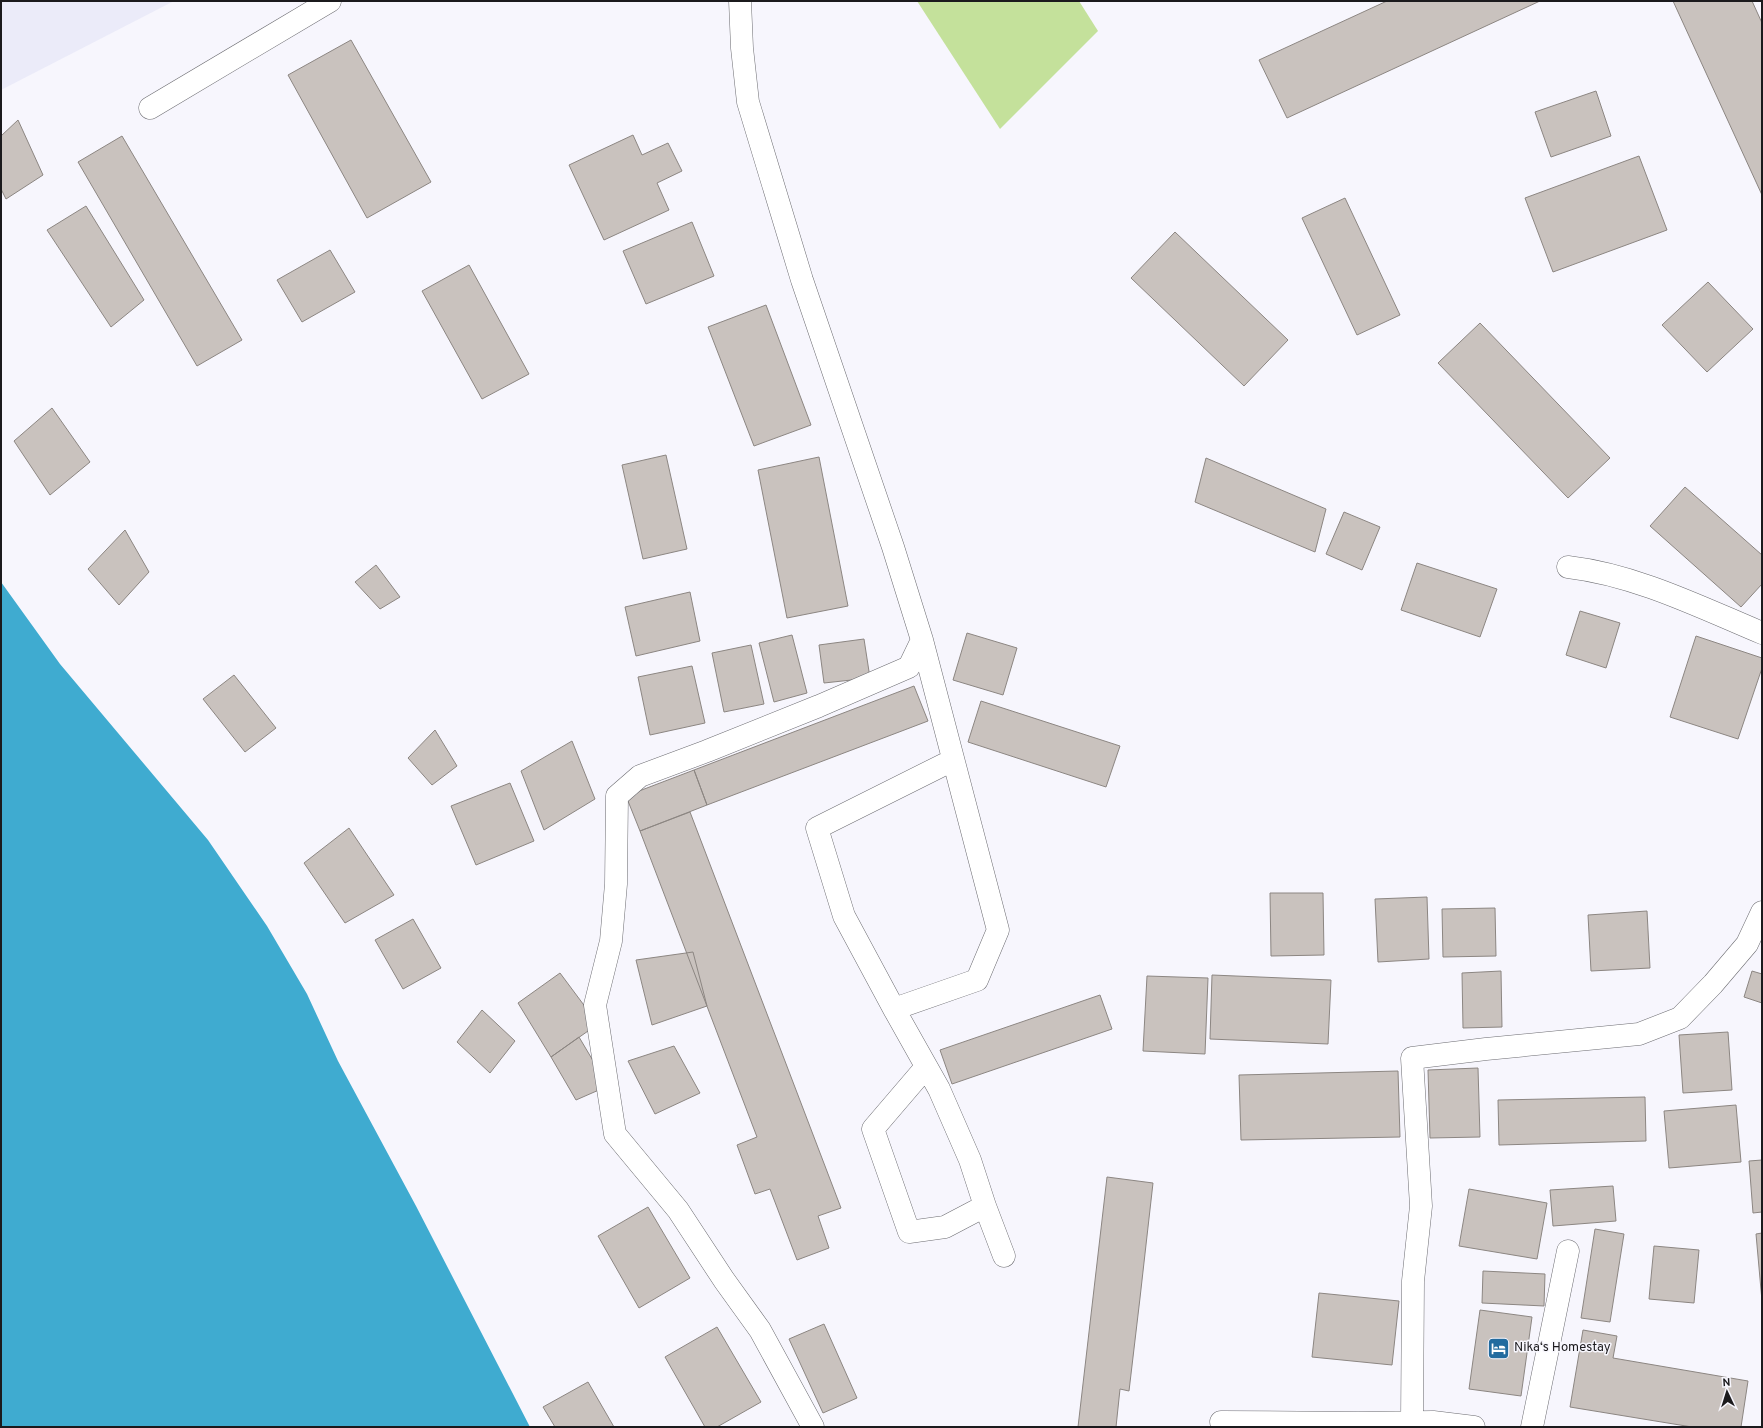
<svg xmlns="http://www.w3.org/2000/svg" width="1763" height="1428" font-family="Overpass,sans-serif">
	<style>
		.built { fill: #ebebf9 }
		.green { fill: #c4e19b }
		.water { fill: #3fabd0 }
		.building { fill: #c9c2be; stroke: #8c8682 }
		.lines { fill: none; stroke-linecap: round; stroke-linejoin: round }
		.minor-casing { stroke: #6c6c71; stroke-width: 23 }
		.minor { stroke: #fff; stroke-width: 22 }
		.labels { text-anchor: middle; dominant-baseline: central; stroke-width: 3; stroke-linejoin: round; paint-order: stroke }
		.poi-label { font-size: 13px; fill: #1b1a1d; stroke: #f7f6fd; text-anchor: start }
	</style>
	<rect width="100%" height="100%" fill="#f7f6fd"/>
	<path class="built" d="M1 1H174L1 90Z"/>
	<path class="green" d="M917 1H1079L1098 31 1000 129Z"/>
	<path class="water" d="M1 582 60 664 208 840 267 926 307 994 338 1061 416 1206 530 1427H1Z"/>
	<path class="building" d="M1387 1H1540L1287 118 1259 60Z
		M1673 1H1752L1762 23V195Z
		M351 40 431 182 367 218 288 75Z
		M1596 91 1611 136 1551 157 1535 112Z
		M18 120 43 175 6 199 1 189V136Z
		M633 135 642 155 668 143 682 171 657 183 669 210 604 240 569 165Z
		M122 136 242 340 197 366 78 162Z
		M1639 156 1667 230 1553 272 1525 198Z
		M1345 198 1400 315 1357 335 1302 218Z
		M86 206 144 300 111 327 47 230Z
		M692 222 714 276 646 304 623 251Z
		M1175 232 1288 340 1244 386 1131 278Z
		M330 250 355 292 302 322 277 280Z
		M469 265 529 374 482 399 422 291Z
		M1708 282 1753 329 1707 372 1662 325Z
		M766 305 811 425 754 446 708 327Z
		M1480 323 1610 458 1568 498 1438 363Z
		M52 408 90 462 50 495 14 441Z
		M666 455 687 549 643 559 622 465Z
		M819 457 848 606 787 618 758 470Z
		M1206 458 1326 509 1315 552 1195 502Z
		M1685 487 1762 555V584L1741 607 1650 526Z
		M1344 512 1380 527 1362 570 1326 554Z
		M125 530 149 572 119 605 88 569Z
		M1417 563 1497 589 1480 637 1401 610Z
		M376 565 400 597 380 609 355 582Z
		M690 592 700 641 636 656 625 607Z
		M1580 611 1620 623 1606 668 1566 655Z
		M967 633 1017 648 1003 695 953 680Z
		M792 635 807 693 774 702 759 643Z
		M1696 636 1762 658V668L1738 739 1670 717Z
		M864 639 870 678 824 683 819 645Z
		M751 645 764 704 724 712 712 653Z
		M692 666 705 723 650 735 638 677Z
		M234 675 276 728 245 752 203 699Z
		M914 686 928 721 707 805 694 770Z
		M981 701 1120 746 1106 787 968 742Z
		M435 730 457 766 432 785 408 758Z
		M572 741 595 799 544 830 521 771Z
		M694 770 707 805 640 831 626 796Z
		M510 783 534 841 476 865 451 806Z
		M690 812 841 1208 818 1216 829 1248 797 1260 770 1189 755 1194 737 1145 757 1137 640 831Z
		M349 828 394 895 345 923 304 863Z
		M1270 893H1323L1324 955 1271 956Z
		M1427 897 1429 959 1378 962 1375 899Z
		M1495 908 1496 956 1443 957 1442 909Z
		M1647 911 1650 968 1591 971 1588 915Z
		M413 919 441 968 403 989 375 940Z
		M693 952 707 1006 652 1025 636 960Z
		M1501 971 1502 1027 1463 1028 1462 973Z
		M1752 971 1762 974V1003L1744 997Z
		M560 973 598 1024 551 1057 518 1003Z
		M1212 975 1331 980 1328 1044 1210 1039Z
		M1147 976 1208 978 1205 1054 1143 1051Z
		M1100 995 1112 1029 952 1084 940 1050Z
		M482 1010 515 1041 490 1073 457 1042Z
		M1728 1032 1732 1090 1683 1093 1679 1035Z
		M579 1037 608 1086 576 1100 551 1057Z
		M674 1046 700 1093 655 1114 628 1061Z
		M1478 1068 1480 1137 1430 1138 1428 1070Z
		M1398 1071 1400 1137 1241 1140 1239 1075Z
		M1645 1097 1646 1141 1499 1145 1498 1100Z
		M1736 1105 1741 1162 1669 1168 1664 1111Z
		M1762 1160V1212L1753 1213 1749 1161Z
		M1107 1177 1153 1183 1140 1298 1129 1391 1120 1389 1116 1427H1078Z
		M1613 1186 1616 1221 1553 1226 1550 1190Z
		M1469 1189 1547 1203 1537 1259 1459 1246Z
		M648 1207 690 1278 639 1308 598 1236Z
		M1595 1229 1624 1234 1610 1322 1581 1318Z
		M1762 1233V1301L1756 1234Z
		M1654 1246 1699 1250 1694 1303 1649 1299Z
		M1483 1271 1545 1274 1544 1306 1482 1303Z
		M1319 1293 1399 1301 1392 1365 1312 1357Z
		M1480 1310 1532 1317 1521 1396 1469 1389Z
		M824 1324 857 1398 823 1413 789 1339Z
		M717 1327 761 1402 717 1427H705L665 1357Z
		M1583 1330 1617 1336 1613 1358 1748 1381 1741 1427H1692L1570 1407Z
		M588 1382 614 1427H555L543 1407Z"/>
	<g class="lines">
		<defs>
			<path id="minor" d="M740 1 742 48 748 102 802 280 893 547 922 640 998 930 977 980 894 1009 844 916 817 828 953 760
				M150 108 330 1
				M1568 567C1636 575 1700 607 1762 633
				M894 1009 939 1089 970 1160 985 1206 945 1227 909 1232 873 1129 926 1067
				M985 1206 1004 1256
				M1221 1422 1358 1423 1433 1422 1474 1427
				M1412 1422 1413 1281 1421 1206 1412 1058 1486 1049 1639 1034 1680 1018 1713 984 1747 944 1762 912
				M813 1427 760 1330 724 1280 678 1210 615 1134 595 1005 611 941 616 884 617 796 640 776 707 751 819 706 909 667 922 640
				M1532 1427 1568 1251"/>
		</defs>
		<use href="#minor" class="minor-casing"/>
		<use href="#minor" class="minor"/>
	</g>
	<defs>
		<symbol id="hotel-square" viewBox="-11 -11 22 22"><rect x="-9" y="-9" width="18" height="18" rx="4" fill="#226b9f" stroke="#f7f6fd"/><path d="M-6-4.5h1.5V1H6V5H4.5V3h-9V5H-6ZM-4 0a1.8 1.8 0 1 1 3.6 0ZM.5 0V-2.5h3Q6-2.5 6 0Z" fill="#fff"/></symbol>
	</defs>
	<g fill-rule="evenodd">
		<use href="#hotel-square" x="1486" y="1336" width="25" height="25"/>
	</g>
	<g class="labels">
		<g class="poi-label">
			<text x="1514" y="1348">Nika‘s Homestay</text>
		</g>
	</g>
	<rect width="1763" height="1428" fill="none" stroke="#1b1a1d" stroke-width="4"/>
	<g transform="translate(1727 1392) rotate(356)" stroke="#f7f6fd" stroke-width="3" paint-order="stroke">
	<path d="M0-3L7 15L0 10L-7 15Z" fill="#1b1a1d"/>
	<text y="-6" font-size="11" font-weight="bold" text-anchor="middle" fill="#1b1a1d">N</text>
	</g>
</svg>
